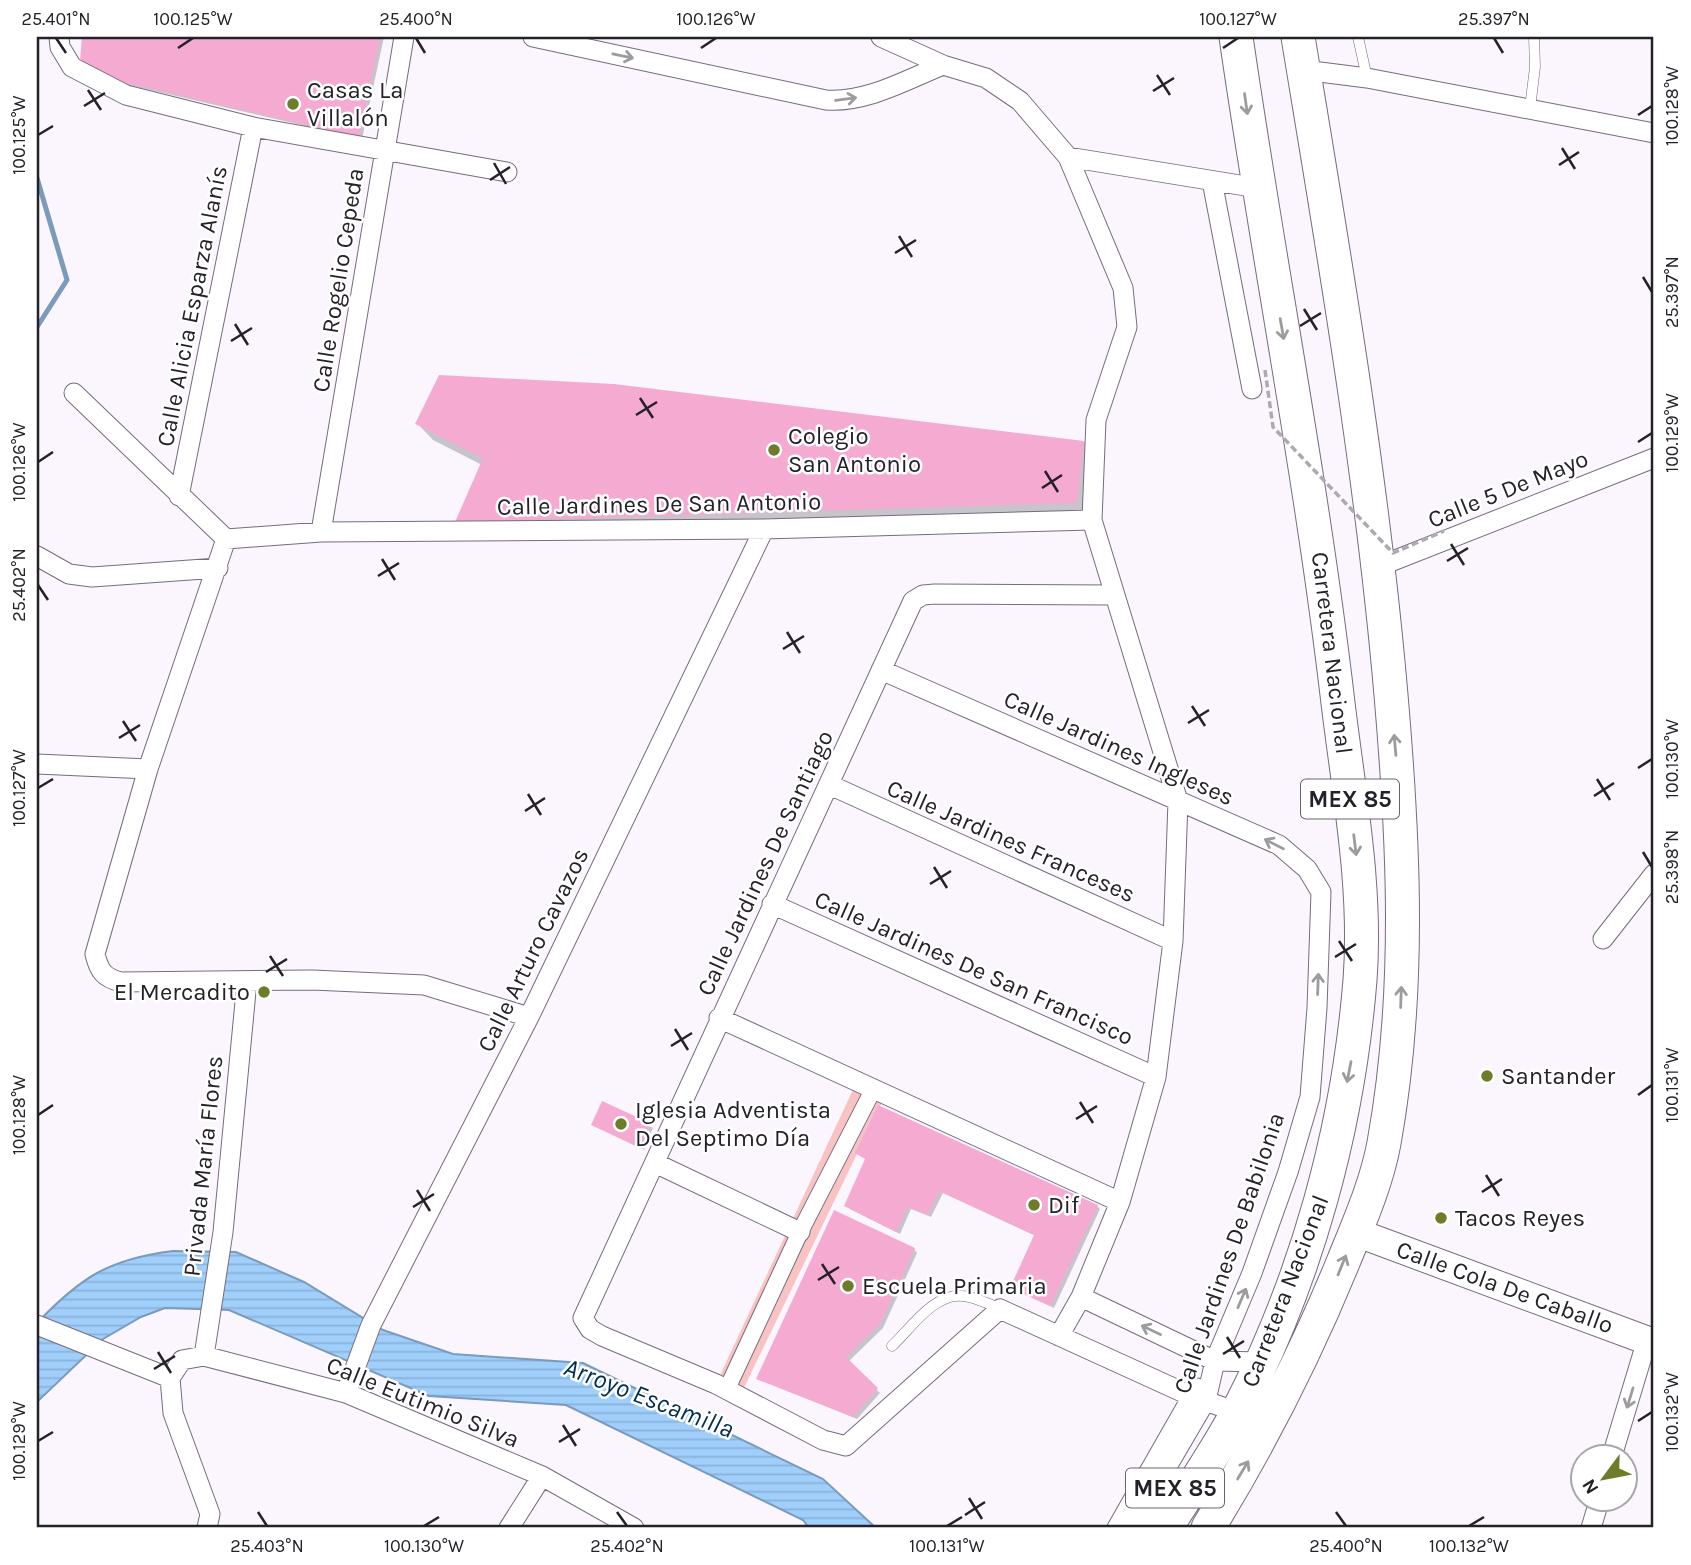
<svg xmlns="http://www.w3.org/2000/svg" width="1691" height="1565" font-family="Karla,sans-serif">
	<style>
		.park { fill: #f9c3c3 }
		.water { fill: url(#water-rules); stroke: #7b9bbc; stroke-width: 2 }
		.shadow { fill: #0003 }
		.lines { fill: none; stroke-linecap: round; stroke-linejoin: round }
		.stream { stroke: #7b9bbc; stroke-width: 5 }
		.building { fill: #f5aad2 }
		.service-casing { stroke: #776b7e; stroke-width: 11 }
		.pedestrian-casing { stroke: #776b7e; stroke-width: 18 }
		.minor-casing { stroke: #776b7e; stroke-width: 21 }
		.secondary-casing { stroke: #776b7e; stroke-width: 30 }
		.trunk-casing { stroke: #776b7e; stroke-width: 35 }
		.service { stroke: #fff; stroke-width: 10 }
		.pedestrian { stroke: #fff; stroke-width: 16 }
		.minor { stroke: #fff; stroke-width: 19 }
		.secondary { stroke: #fff; stroke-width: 28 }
		.trunk { stroke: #fff; stroke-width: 33 }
		.path-bridge { stroke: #aea9b1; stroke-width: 3.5; stroke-dasharray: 7 3.5; stroke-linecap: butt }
		.oneway { stroke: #9d9b9e }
		.ticks { fill: none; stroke: #252128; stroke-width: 2.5 }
		.poi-dot { fill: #6e7b28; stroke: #fff; stroke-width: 2.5 }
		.labels { text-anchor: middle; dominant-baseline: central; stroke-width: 5; stroke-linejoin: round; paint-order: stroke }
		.shield { fill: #fff; stroke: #666468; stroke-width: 2 }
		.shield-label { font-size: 23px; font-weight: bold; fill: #252128 }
		.poi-label { font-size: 24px; fill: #252128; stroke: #fff; text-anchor: start }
		.street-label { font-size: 24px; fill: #252128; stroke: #fff }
		.water-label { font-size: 26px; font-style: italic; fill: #002d50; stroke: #fff }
		.neatline { fill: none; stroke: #252128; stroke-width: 2.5 }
		.ticks-label { font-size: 18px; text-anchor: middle; fill: #252128 }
	</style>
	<defs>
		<pattern id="water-rules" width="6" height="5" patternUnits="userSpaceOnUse" patternTransform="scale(1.75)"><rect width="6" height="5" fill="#a0cffc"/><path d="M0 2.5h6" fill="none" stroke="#8ab1d8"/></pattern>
	</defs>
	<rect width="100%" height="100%" fill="#fbf6fe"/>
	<path class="park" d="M857 1081 886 1094 740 1396 716 1384Z"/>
	<path class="water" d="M173 1251 236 1252 304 1282 383 1330 453 1354 583 1363 823 1479 876 1528H809L803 1520 566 1405 429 1396 229 1310 165 1308 141 1317 103 1339 37 1402V1323C81 1277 109 1259 173 1251Z"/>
	<path class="shadow" d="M84 37H384L362 139 85 75 81 71Z
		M417 423 1084 442 1100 459 1093 519 473 538 482 465 433 440Z
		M603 1103 653 1128 644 1150 593 1124Z
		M867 1160 1097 1206 1100 1209 1054 1308 1012 1288 1036 1236 943 1193 931 1217 911 1209 900 1234 850 1209 846 1205Z
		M914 1249 917 1253 883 1328 848 1362 880 1393 857 1419 758 1379Z"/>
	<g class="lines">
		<path class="stream" d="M37 178 67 280 37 327"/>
	</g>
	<path class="building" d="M82 37H380L359 137 79 72Z
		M439 375 614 384 1084 441 1077 503 455 522 483 458 415 424Z
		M602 1101 650 1123 640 1148 591 1125Z
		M878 1105 1098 1205 1050 1306 1010 1288 1034 1235 939 1191 928 1215 908 1207 896 1232 844 1206 865 1159 855 1153Z
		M834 1210 915 1248 880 1324 846 1357 878 1388 853 1417 756 1379Z"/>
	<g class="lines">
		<defs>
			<path id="service" d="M1358 37 1367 78
				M1530 108 1535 67 1534 37
				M892 1346C910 1329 935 1292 963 1296 975 1297 988 1304 1000 1308"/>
			<path id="pedestrian" d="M727 1389 800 1232 874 1088"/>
			<path id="minor" d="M59 37 60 47 72 67 126 95 253 127 507 172
				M533 37 826 100C866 103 906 80 943 65
				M881 37 943 65 986 78 1020 101 1068 157 1123 288 1127 327 1096 420 1092 520 1178 801 1173 941 1156 1077 1120 1202 1081 1297 1059 1336
				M1304 70 1367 78 1654 133
				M1068 157 1258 188
				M1212 181 1252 389
				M74 393 226 539 148 769 95 954C99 971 104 978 121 982L312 980 424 985 529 1017
				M179 496 253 127
				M321 532 404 37
				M226 539 321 532 764 529 1092 520
				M37 556 69 574 92 577 218 568
				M1380 566 1654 458
				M1113 595 935 594 923 595 913 601 583 1318 590 1329 602 1336 716 1384 823 1440 846 1446 1000 1309 1191 1396 1237 1412
				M881 670 1279 845 1307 869 1321 892 1317 1008 1310 1097 1288 1172 1252 1273 1215 1361 1206 1400 1144 1506
				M37 764 148 769
				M830 785 1173 941
				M772 904 1156 1077
				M1603 939 1654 874
				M719 1018 1120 1202
				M655 1163 800 1232
				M1081 1297 1215 1361 1262 1362
				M37 1325 170 1378
				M204 1356 223 1232 247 981
				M346 1393 371 1325 529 1017 764 529
				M1612 1456 1647 1340
				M207 1528 210 1514 173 1413 170 1378 182 1360 204 1356 346 1393 542 1476 634 1528
				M509 1528 542 1476
				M1117 1528 1197 1388
				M1591 1528 1600 1498"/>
			<path id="secondary" d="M1355 1232 1654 1343"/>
			<path id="trunk" d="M1134 1528 1177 1487
				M1166 1528C1190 1489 1218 1450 1239 1409 1307 1277 1348 1129 1360 980 1367 888 1349 794 1338 703 1312 480 1268 259 1236 37
				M1208 1528C1261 1442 1306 1353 1344 1260 1359 1223 1377 1182 1384 1143 1411 993 1404 845 1391 695 1372 475 1334 255 1298 37"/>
		</defs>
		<use href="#service" class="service-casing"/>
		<use href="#pedestrian" class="pedestrian-casing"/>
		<use href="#minor" class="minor-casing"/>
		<use href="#secondary" class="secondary-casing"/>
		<use href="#trunk" class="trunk-casing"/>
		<use href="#service" class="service"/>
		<use href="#pedestrian" class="pedestrian"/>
		<use href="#minor" class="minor"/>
		<use href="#secondary" class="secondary"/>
		<use href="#trunk" class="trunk"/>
		<path class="path-bridge" d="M1265 370 1273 427 1393 553 1444 531"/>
	</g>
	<defs><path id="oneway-shaft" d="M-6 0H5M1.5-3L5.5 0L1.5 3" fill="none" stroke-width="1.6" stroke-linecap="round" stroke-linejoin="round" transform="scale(1.75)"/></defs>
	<g class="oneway">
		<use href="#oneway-shaft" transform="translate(623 56) rotate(12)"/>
		<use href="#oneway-shaft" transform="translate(846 99) rotate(-7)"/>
		<use href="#oneway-shaft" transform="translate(1246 104) rotate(82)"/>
		<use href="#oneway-shaft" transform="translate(1282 329) rotate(80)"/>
		<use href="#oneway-shaft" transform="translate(1395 745) rotate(-95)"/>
		<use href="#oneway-shaft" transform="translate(1274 844) rotate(-153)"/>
		<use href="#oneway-shaft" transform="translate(1355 845) rotate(83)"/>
		<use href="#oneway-shaft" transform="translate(1318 984) rotate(-88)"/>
		<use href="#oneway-shaft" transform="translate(1401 997) rotate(-88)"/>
		<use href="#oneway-shaft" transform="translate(1349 1072) rotate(101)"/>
		<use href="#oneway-shaft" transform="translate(1342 1265) rotate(-68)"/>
		<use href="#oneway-shaft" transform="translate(1242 1298) rotate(-67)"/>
		<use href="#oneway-shaft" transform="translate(1151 1330) rotate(-155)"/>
		<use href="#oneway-shaft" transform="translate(1630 1398) rotate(107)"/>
		<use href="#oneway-shaft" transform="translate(1243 1470) rotate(-59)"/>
	</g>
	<path class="ticks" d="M56 38 66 53M416 38 425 53M1494 38 1503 53M178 48 193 38M701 48 716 38M1223 48 1238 38M1157 75 1170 95M88 90 101 110M1153 91 1174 78M84 106 105 93M1638 115 1652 106M38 135 53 126M1562 148 1575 169M494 163 506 184M1559 165 1579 152M490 180 510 167M899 236 912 257M895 253 916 240M1643 277 1652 292M1304 309 1317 330M235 324 248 345M1300 326 1321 313M231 341 252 328M640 398 653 418M636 415 657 402M1638 442 1652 433M38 462 53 452M1045 471 1058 492M1042 488 1062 475M1451 544 1464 565M382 559 395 580M1447 561 1468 548M378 576 399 563M38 585 48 600M787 632 800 653M783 649 804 636M1192 706 1205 726M123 721 136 741M1188 723 1209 710M119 738 140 725M1638 768 1652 759M1597 779 1610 800M38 788 53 779M528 794 541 815M1594 796 1614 783M525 811 545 798M1643 852 1652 867M934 867 947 888M930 884 951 871M1339 941 1352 961M270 956 283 976M1335 957 1356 944M266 972 287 959M675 1029 688 1050M671 1046 692 1033M1638 1095 1652 1085M1080 1102 1093 1123M38 1115 53 1105M1076 1119 1097 1106M1486 1175 1499 1196M417 1190 430 1211M1482 1192 1502 1179M413 1207 434 1194M822 1264 835 1284M818 1280 839 1267M1227 1337 1240 1358M158 1352 171 1373M1223 1354 1244 1341M154 1369 175 1356M1638 1421 1652 1412M563 1425 576 1446M38 1441 53 1432M559 1442 580 1429M969 1498 982 1519M258 1512 267 1526M617 1512 627 1526M1336 1512 1346 1526M965 1515 985 1502M424 1526 439 1517M947 1526 962 1517M1469 1526 1484 1517"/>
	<g class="poi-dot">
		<circle cx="293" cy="104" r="7"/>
		<circle cx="774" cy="450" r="7"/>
		<circle cx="264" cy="992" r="7"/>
		<circle cx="1487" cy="1076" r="7"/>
		<circle cx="621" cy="1124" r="7"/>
		<circle cx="1034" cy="1205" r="7"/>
		<circle cx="1441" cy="1218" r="7"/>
		<circle cx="848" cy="1286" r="7"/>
	</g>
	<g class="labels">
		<g class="shield">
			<rect x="1301" y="779.5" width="98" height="39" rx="5"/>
			<rect x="1126" y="1468.5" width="98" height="39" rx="5"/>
		</g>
		<g class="shield-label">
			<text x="1350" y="799">MEX 85</text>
			<text x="1175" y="1488">MEX 85</text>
		</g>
		<g class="poi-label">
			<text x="307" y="90">Casas La<tspan x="307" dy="28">Villalón</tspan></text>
			<text x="788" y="436">Colegio<tspan x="788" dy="28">San Antonio</tspan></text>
			<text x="250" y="992" text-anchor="end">El Mercadito</text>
			<text x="1501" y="1076">Santander</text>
			<text x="635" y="1110">Iglesia Adventista<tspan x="635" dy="28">Del Septimo Día</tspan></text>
			<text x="1048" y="1205">Dif</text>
			<text x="1455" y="1218">Tacos Reyes</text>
			<text x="862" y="1286">Escuela Primaria</text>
		</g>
		<g class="street-label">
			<text transform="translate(338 280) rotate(-81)">Calle Rogelio Cepeda</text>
			<text transform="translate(192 306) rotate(-79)">Calle Alicia Esparza Alanís</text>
			<text transform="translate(1508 489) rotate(-22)">Calle 5 De Mayo</text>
			<text transform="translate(659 504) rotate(-1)">Calle Jardines De San Antonio</text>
			<text transform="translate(1332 653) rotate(83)">Carretera Nacional</text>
			<text transform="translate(1119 748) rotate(24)">Calle Jardines Ingleses</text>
			<text transform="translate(1011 841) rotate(24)">Calle Jardines Franceses</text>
			<text transform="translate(765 863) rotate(-65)">Calle Jardines De Santiago</text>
			<text transform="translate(533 950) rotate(-64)">Calle Arturo Cavazos</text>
			<text transform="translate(974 968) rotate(24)">Calle Jardines De San Francisco</text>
			<text transform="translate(203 1166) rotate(-84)">Privada María Flores</text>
			<text transform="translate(1229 1253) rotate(-71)">Calle Jardines De Babilonia</text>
			<text transform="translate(1505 1287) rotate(20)">Calle Cola De Caballo</text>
			<text transform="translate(1285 1291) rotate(-69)">Carretera Nacional</text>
			<text transform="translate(423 1402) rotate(22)">Calle Eutimio Silva</text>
		</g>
		<g class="water-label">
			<text transform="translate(649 1398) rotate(21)">Arroyo Escamilla</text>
		</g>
	</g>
	<rect width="1691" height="1565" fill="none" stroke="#ffffff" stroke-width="77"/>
	<g transform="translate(1604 1478) rotate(238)"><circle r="33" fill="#ffffff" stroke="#a8a6a9" stroke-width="2"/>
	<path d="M0-5L12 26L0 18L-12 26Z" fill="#6e7b28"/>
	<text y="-10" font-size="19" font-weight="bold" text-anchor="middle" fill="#252128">N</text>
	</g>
	<rect x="38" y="38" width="1614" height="1488" class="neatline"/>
	<g class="ticks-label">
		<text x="56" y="25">25.401°N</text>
		<text x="193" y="25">100.125°W</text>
		<text x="416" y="25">25.400°N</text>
		<text x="716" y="25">100.126°W</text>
		<text x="1238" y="25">100.127°W</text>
		<text x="1494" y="25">25.397°N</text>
		<text transform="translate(1672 106) rotate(-90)" y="6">100.128°W</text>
		<text transform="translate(19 135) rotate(-90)" y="6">100.125°W</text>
		<text transform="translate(1672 292) rotate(-90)" y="6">25.397°N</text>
		<text transform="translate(1672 433) rotate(-90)" y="6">100.129°W</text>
		<text transform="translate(19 462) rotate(-90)" y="6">100.126°W</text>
		<text transform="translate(19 585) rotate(-90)" y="6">25.402°N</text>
		<text transform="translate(1672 759) rotate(-90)" y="6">100.130°W</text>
		<text transform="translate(19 788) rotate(-90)" y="6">100.127°W</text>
		<text transform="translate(1672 867) rotate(-90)" y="6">25.398°N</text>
		<text transform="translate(1672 1085) rotate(-90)" y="6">100.131°W</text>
		<text transform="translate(19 1115) rotate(-90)" y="6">100.128°W</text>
		<text transform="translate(1672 1412) rotate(-90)" y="6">100.132°W</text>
		<text transform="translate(19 1441) rotate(-90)" y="6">100.129°W</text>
		<text x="267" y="1552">25.403°N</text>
		<text x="424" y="1552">100.130°W</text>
		<text x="627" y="1552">25.402°N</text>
		<text x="947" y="1552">100.131°W</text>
		<text x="1346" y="1552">25.400°N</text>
		<text x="1469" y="1552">100.132°W</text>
	</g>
</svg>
